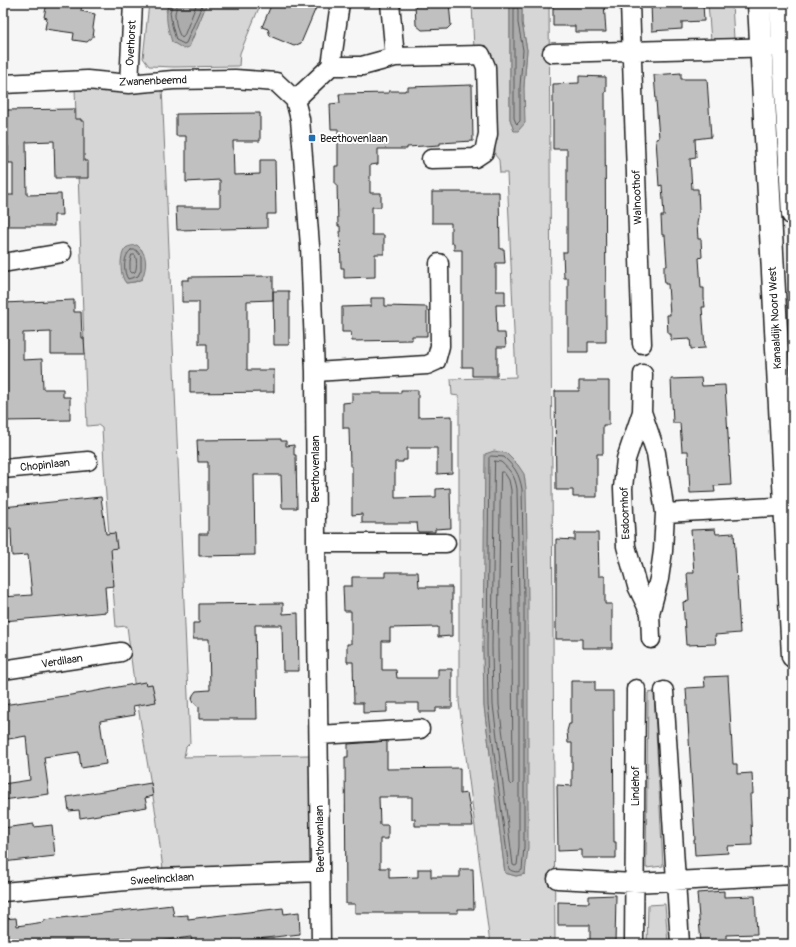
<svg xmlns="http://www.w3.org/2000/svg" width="796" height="947" font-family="Pangolin,sans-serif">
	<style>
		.green { fill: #d6d6d6; stroke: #797979; fill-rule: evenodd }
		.water { fill: #acacac; stroke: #727272 }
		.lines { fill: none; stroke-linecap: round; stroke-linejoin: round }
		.shore { stroke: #565656; stroke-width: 1 }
		.building { fill: #c0c0c0; stroke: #1c1c1c }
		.minor-casing { stroke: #1c1c1c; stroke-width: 21 }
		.secondary-casing { stroke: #1c1c1c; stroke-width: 25 }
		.minor { stroke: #fff; stroke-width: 18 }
		.secondary { stroke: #fff; stroke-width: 22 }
		.poi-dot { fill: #1f6fb2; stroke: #fff; stroke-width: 1.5 }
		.labels { text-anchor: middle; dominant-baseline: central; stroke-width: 4; stroke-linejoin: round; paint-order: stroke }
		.street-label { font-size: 11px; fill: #1c1c1c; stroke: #fff }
		.poi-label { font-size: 11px; fill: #1c1c1c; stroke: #fff; text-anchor: start }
	</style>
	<rect width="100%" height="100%" fill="#f6f6f6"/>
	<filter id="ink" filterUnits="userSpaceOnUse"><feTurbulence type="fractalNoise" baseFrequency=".025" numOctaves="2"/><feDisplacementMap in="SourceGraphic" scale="8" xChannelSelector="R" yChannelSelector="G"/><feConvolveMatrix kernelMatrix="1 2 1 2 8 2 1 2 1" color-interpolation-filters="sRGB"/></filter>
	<g filter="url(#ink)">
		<path class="green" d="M149 3H169L166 11 189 47 207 3H261L240 53 239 66 174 67 149 66 143 58Z
			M472 3H510V119L514 131 524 86 527 50 522 23V3H549L555 944H490L459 702V396L452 395 451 379 516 377 507 173H500L499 160 495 155 491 52 474 50ZM483 647 525 874 516 876 505 873 484 706Z
			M708 3H732L734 39 711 41Z
			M162 86 190 743 186 747 184 757 309 755 312 868 164 877 156 815 134 682 127 626 116 627 105 482 102 428 98 425 87 426 75 88ZM137 245 142 250V279L135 282 126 283Z
			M654 692 663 866 646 868 648 693Z
			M665 904 668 944H647L648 905Z"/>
		<path class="water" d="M169 3H207L189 47 184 49 172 42C168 29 164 16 169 3Z
			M510 3H522V23L527 50 524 86 525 123 518 131H514L510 119Z
			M137 245C148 255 147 266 142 279L134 282 126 283C120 277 119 256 125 249 127 246 132 246 137 245Z
			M494 451 506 453 518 465 524 474 526 488 528 598V848L525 874 516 876 505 873 484 706 483 647 485 454Z"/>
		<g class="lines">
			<path class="shore" d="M173 3 170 12 172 25 176 40 184 44 186 43 203 3
				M178 3C177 6 176 9 175 13 175 20 177 33 182 38L184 36 197 3
				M516 7 518 9V23L523 50 520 86V121L517 124 516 123 514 118V9Z
				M131 250H136L141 256V270L138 276 128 279C123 272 123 255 131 250Z
				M132 255H135C137 259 137 268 135 272L132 273 130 271V262Z
				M491 456 504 457C515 468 519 473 522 489L524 598V847L522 870C519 873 512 872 509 869L488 706 487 647 489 458Z
				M495 461 501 462C511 471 515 476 517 489L519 598V847L517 865 515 866 513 865 493 705 492 647Z
				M501 472H504L509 480 511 490 513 783 511 785 509 783 499 705 498 647Z"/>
		</g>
		<path class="building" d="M47 3H82L81 11 95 14 93 28 94 30 93 37 87 42 73 40 74 33 45 29 47 18 44 17Z
			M272 3H318L301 43 294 46 270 36 268 29 262 27Z
			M415 3H449L451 25 447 29 422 30 416 25Z
			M553 3H604L606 32H575V26H553Z
			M651 3H703L704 21 682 22V29L652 31Z
			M681 73V79H707L711 137 695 139 696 158 690 159 692 189H698L699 210 697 224 698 239H701L702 257 699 258 701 288H704V298L705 307H702L705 348 691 349 690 339 671 340V334H668L667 315H670L668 284H665L664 275V266H667L665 235H662L661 216H664L662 185 659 186 656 139 659 138 654 75Z
			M579 76 606 77V92H605L606 342H588V352H568V278H564L563 252H567V149H553V84L579 83Z
			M472 85 473 141 440 143V145L407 147V149H378V164L370 165V193H381V207H372V235H384V254H375V277L344 278V268H341L340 226H338L337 184H335V166H338V129H331L330 104 340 103 339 94 389 93V91H405V90H408V87Z
			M75 109V119H81V121H84V161H88V178H55L54 141 26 142 27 195 61 194 62 215H54V226H3V195H13V163H8V146L3 142V110Z
			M260 113V141H233L234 175 260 174V160H275L276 214H267V228L177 230 176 207H220V180L186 182V136H176V114Z
			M432 192H499L500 249H504L505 263H496V291H505V305H496L497 333H505L506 347H497V376H472V367H462V250H454V243H451V223H432Z
			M273 276V300L247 301V370H274V392L190 393V371H207V344H199V302H182V280H189V277Z
			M273 291H289V345H274Z
			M371 298H385V306L427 307V336H412V340L352 341 351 332H342V307L371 306Z
			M74 300V312H81L82 338H84L85 354H51V332L23 333V360L42 359 43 389H63V397H70V420L3 421V303Z
			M701 378 702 386 725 385 731 485 714 486 715 492 690 493 688 451H682L680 423H673L671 379Z
			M579 381H609V425H603V454H597V497H573V490H556L555 391H579Z
			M401 390H418V417L452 416V473L437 474V448H407V460H403V462H395V498L436 497V489L450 488 451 528 435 529V532H418L417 523H362V514L352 515V466H350L349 428H343V403L352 402V393H401Z
			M281 439V441H286V446L294 445V455H296L297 508H282L281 475H254L255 555 199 556V534H208V462H198L197 440Z
			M101 497 106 534 115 533 117 548 111 549 114 586 105 587 107 612 3 621V597L32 595 28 555 12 556 11 528 3 529V507Z
			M715 529 716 534 734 533 740 633 715 635 716 644 686 645 683 602 689 601 687 573H694L691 530Z
			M575 533H598L599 576H605V604H612V648H582V639H556V539L575 540Z
			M385 572H418L419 587H452V636L438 637V627L390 628V641H382V670H396L397 678H438V669H452V708H436V712H419V703H387V712L363 713V703H354L353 662H347V644H351V611H344L343 586H352V577H385Z
			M283 603V614L298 613 299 671H283L282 625H255L257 719H199V707L194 703 192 699 193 695 196 691 210 690 209 639H193V623H199V604Z
			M728 676 733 764H737V774L752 773 753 794H750L752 845 727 846 728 853 695 855 694 840H695L686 688 705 687 704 677Z
			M571 681H595V691H613L614 842H616V858H582V850L558 851 557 785 572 786V743H568L567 731 569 724H571Z
			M145 682 146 685 152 684 156 702 133 706 135 715 100 721 106 764 81 768 79 752 44 757 49 794 3 800V784L30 780 26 736 3 740V705L91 692Z
			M387 741V769L460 768V794L467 793 473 826H415V819H412V797H379L380 825H388V839H380V868H389V878L418 877V869H431V877H460V869H473L474 909H458V913H355V904H346L345 757H348V744Z
			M151 783 153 796 145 798 147 807 80 818 79 810 69 811 67 797Z
			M34 824V827L52 825 55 856 3 862V828Z
			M724 891V897L755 896 757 934 726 935V944H701L697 893Z
			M616 895 615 944H590V925H558V902L589 903V896Z
			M172 905 174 916 188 915V919L283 908 284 914 299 912 300 934 215 944H192L191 937 160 941 161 944H125V938L76 944H3V919L16 918 17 926 44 922V920Z"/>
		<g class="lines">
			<defs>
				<path id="minor" d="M390 3 395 57
					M630 3 642 344
					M552 53 774 47
					M331 66H362L395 57 481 55 486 67 488 134 484 152 475 158 431 159
					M3 84 87 80 129 84 173 80 235 79 276 82 295 100
					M129 84 133 3
					M3 263 62 253
					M315 372 427 365 436 361 440 346 439 263
					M643 374 642 412 626 459 623 488 624 513 626 546 637 586 650 613
					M642 412 656 453 665 513 663 551 659 579 650 613 651 639
					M3 469 88 461
					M665 513 793 506
					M316 543H446
					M3 670 121 652
					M664 691 680 944
					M319 735 420 729
					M557 879 634 883 793 875
					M3 892 160 878 320 872
					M321 944 316 543 315 372 310 246 300 119 295 100 331 66 340 3
					M634 944 636 689"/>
				<path id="secondary" d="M759 3 793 656
					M781 3 793 214"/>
			</defs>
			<use href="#minor" class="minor-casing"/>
			<use href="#secondary" class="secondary-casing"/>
			<use href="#minor" class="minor"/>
			<use href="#secondary" class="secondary"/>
		</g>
	</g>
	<rect class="poi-dot" x="308" y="134" width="8" height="8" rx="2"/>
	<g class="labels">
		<g class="street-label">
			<text transform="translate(131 43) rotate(-87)">Overhorst</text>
			<text transform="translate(153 81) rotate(-2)">Zwanenbeemd</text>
			<text transform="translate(637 197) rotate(-92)">Walnoothof</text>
			<text transform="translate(775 318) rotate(-93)">Kanaaldijk Noord West</text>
			<text transform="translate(45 465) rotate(-6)">Chopinlaan</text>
			<text transform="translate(315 469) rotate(-90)">Beethovenlaan</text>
			<text transform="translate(625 513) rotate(-92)">Esdoornhof</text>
			<text transform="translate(62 661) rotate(-9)">Verdilaan</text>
			<text transform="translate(635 786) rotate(-90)">Lindehof</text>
			<text transform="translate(320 839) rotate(-91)">Beethovenlaan</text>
			<text transform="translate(162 879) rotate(-4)">Sweelincklaan</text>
		</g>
		<g class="poi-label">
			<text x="320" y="138">Beethovenlaan</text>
		</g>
	</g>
	<rect width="796" height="947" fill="none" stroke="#fff" stroke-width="16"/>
	<rect x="8" y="8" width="780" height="931" fill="none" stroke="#1c1c1c" stroke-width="1.5" filter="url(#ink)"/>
</svg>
